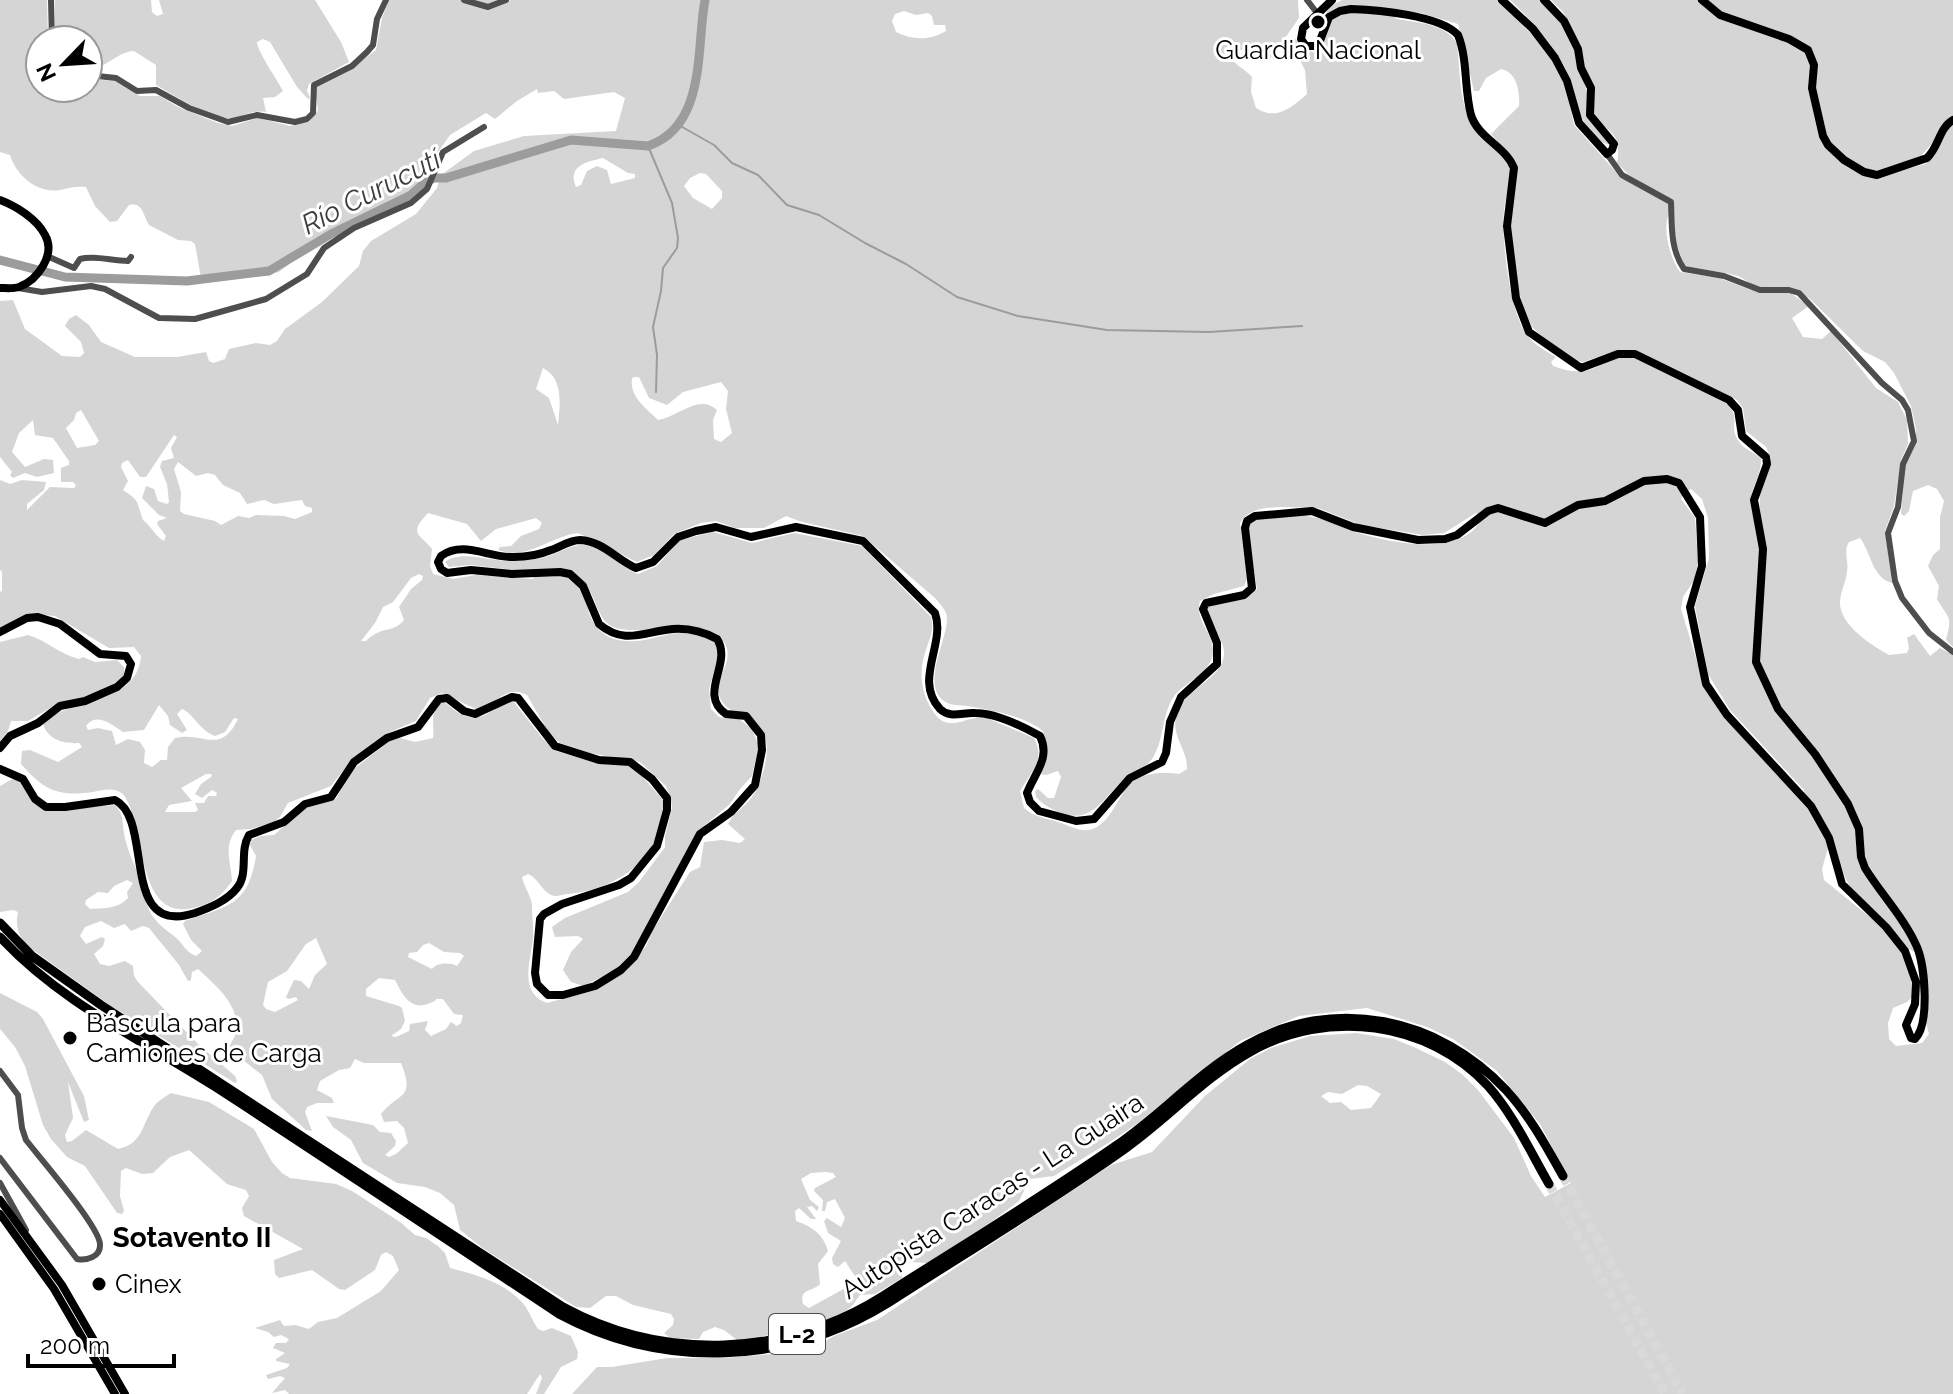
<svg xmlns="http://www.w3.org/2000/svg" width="1953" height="1394" font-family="Raleway,sans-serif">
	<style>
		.green { fill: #d5d5d5; fill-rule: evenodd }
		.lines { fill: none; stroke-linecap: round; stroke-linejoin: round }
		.stream { stroke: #9c9c9c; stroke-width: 2 }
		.river { stroke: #9c9c9c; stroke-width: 9 }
		.highway-tunnel { stroke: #d9d9d9; stroke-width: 9; stroke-dasharray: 9 4.5; stroke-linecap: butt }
		.minor { stroke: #4e4e4e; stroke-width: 6 }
		.major { stroke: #000; stroke-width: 8 }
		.highway { stroke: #000; stroke-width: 9 }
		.poi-dot { fill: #000; stroke: #fff; stroke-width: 3 }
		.labels { text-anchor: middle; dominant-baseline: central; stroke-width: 6; stroke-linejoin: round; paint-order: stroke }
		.shield { fill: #fff; stroke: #4c4c4c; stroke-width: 2 }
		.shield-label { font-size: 24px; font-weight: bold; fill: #000 }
		.poi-label { font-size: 26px; fill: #000; stroke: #fff; text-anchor: start }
		.street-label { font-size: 26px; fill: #000; stroke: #fff }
		.water-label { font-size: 28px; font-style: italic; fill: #3d3d3d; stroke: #fff }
		.neighbourhood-label { font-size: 28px; font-weight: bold; fill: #000; stroke: #fff }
	</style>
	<rect width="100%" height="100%" fill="#fff"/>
	<path class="green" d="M0 0H47L48 40H40V88H88V79L115 81 140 96H160L178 107 218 123 232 126 258 118 290 126 309 122 318 110 315 90 318 85 345 73 376 50 382 18 389 0H501L494 4 498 6 511 0H1298L1299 18 1271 58 1244 50H1232L1227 54C1232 63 1245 69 1252 77L1251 92 1256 108C1276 121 1291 108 1307 94L1305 70 1293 47 1295 38 1304 51 1315 52 1322 47 1332 18 1348 13 1370 11 1368 7C1349 6 1340 9 1324 17L1330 6 1342 0H1498L1538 41 1556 64 1566 85 1574 125 1616 172 1646 191 1649 190 1647 186 1629 175 1617 163C1622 131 1610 136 1594 114L1593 84 1583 65 1581 46 1563 12 1551 0H1953V647L1946 640C1953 614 1948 619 1937 599L1939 586 1928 566 1933 555 1940 549V517L1944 501 1937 489 1928 485 1913 491 1909 511 1904 516 1901 514 1905 465 1916 444V429L1911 406 1894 373 1885 362 1863 351 1809 298 1795 291 1792 294 1809 306 1792 318 1803 337 1822 339 1831 331 1876 388 1898 402 1907 420 1908 444 1901 460 1894 506 1885 531 1892 583C1872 578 1871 552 1860 538L1849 542C1843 551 1849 561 1847 572 1846 582 1840 592 1840 603 1840 625 1871 645 1889 655L1907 653 1909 648 1907 638 1914 634 1930 656 1940 648 1953 655V1394H572L597 1367H612L667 1358H724L808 1351 834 1336 877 1320 1111 1165 1152 1152 1205 1096 1250 1059 1271 1048 1310 1036 1356 1033 1394 1039 1416 1048 1445 1062 1463 1075 1478 1090 1514 1138 1531 1176 1545 1197 1571 1183 1540 1124 1496 1070 1453 1039 1427 1027 1367 1008 1299 1016 1240 1041 1138 1123 1113 1140 1054 1176 1030 1179 1019 1201 991 1222 927 1263 909 1262 902 1269V1278L875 1294 860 1295C857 1298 856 1302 853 1305 835 1324 764 1337 737 1340L724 1330 715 1327 703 1332 699 1339 670 1338 664 1333 673 1325 674 1319 671 1314 633 1305 616 1296H606L590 1308 576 1307 484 1249 460 1230 454 1205 440 1193 425 1187 397 1183 363 1163 351 1140 333 1127 326 1116 373 1125 380 1132 391 1133 396 1141 395 1146 385 1155 389 1157 396 1154 408 1143 404 1128 397 1121 384 1122 381 1114C398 1092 416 1100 401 1063H364L355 1059 350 1068 339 1070 320 1081 317 1090 332 1098 334 1103H317L307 1107 305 1112 312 1131 306 1130 272 1099 262 1075 229 1049C230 1042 235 1039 236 1032 241 1005 214 984 198 969L192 972 191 980 188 981 179 965 149 928 143 926 131 931 125 924 114 928 101 921 85 927 80 936 86 944 102 937 105 939 103 946 94 954 100 964 109 966 125 961 133 966 134 976 138 982 198 1044 235 1076 237 1081 235 1083 111 1006 29 947C18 937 15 926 18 912L13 910 0 912V786C8 782 12 777 22 779L37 804 45 808 53 810 115 805C124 815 122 821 124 833 126 847 133 861 138 874 150 906 142 913 174 936 183 943 185 952 196 956L202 951 191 940 183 924 185 921C228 906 248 906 256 856L250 845 251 840 261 836 274 835 305 808 336 799 351 771 390 741 400 738 415 742 433 738C435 724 428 713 443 702 450 705 456 713 465 716 486 723 495 704 513 701L543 739 556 751 600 764 633 766 663 800C669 855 617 890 568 894 564 894 560 896 556 896 543 895 539 878 528 874L522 877C524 888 533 898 532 908 532 918 534 930 533 940 530 963 519 993 547 1003L591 991 626 971 646 946 653 930 690 872 700 867 704 842 722 840 740 843 745 839 728 824C733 813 745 807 752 797 761 785 771 752 765 738 763 733 758 727 755 723 744 712 729 714 721 700 710 680 737 662 724 642 703 611 628 643 607 623 599 616 595 600 590 591L586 592C586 623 603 644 636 641 651 640 664 634 679 633 692 632 704 636 715 643L719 654 709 689 711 709 719 717 739 719 752 729 759 746 752 776 740 789 730 804 698 831 635 952 618 968 584 986 571 982 563 970 571 952 583 939 578 936 555 937 552 927 565 918 628 892 639 882 665 847V836L672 808 671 800 666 786 640 762 590 753 560 743 550 735 527 695C506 684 497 704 478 710L442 693 430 698 416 721 390 732 353 758 331 786 288 803 280 817 274 822 251 829 236 830C223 847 231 861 232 881 222 896 211 904 193 908 135 922 146 824 123 794 113 787 105 790 93 792 57 797 44 790 21 764L22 751 30 750 58 762 82 747 79 743C64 744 48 740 43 724 69 696 137 706 141 656L134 647 109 648 55 616 32 614 0 627V591L2 592V572L0 570V480L10 484 22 480 46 482 44 490 27 504V510L50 487 74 488 76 485 73 482H61V468L69 465V461L53 438 35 435 33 420 19 433 12 452 25 467 44 459 53 460 54 473 37 477 25 473 13 478 10 475 12 472 0 457V301L13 300 25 329 62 356 80 357 84 353 81 342 65 326 69 319 76 315 89 325 101 342 135 357H177L206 352 209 361 213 363 225 359 229 349 256 343 270 345 277 341 285 329 322 302 359 266 363 251 371 241 416 214 437 188 441 175 474 151 524 136 616 131 625 98 614 92 564 99 554 91 538 93 537 89 517 101 495 119 486 113 450 135 436 155 414 198 348 221 330 237 298 250 288 265 279 272 258 276 201 278 195 244 191 241 178 240 149 225C143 215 143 202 129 205L117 221 110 222 95 206 86 187C76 186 69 188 60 190 37 194 16 175 10 155L0 152ZM904 11 916 15 928 13 932 16 934 25H945L946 31C929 41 913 40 896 32L892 21 895 14ZM1392 11 1421 13 1458 24 1474 91H1479L1486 78 1501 69C1517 72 1520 92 1519 106L1491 134 1517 164 1510 216 1512 242 1518 288 1525 313 1533 328 1547 341 1576 361 1583 362 1619 350 1634 351 1636 357C1597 354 1599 383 1553 366L1551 362 1556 357C1546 351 1534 345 1527 335 1510 313 1501 239 1504 211 1505 198 1512 181 1510 169 1507 154 1479 136 1471 122 1459 101 1460 68 1457 44 1446 23 1418 23 1397 19L1392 15ZM1813 70 1814 89 1826 136 1838 153 1852 163 1867 170H1884L1921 156 1940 134 1942 140 1931 159 1925 164 1875 178C1831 168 1820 141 1811 100 1809 89 1806 80 1813 70ZM603 158 628 173 635 174V178L611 184 607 170 597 166 587 171 581 185 576 187C567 166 586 162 603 158ZM700 173 706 174 722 191V198L712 209 693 198 684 186 690 178ZM1670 212 1673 213 1676 242 1684 265C1705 275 1736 267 1752 286L1751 290 1719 278 1680 272C1670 259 1661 225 1670 212ZM543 368C564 379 560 405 558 425L549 398 536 389ZM635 377H639L649 398 667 405 683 392 721 382 728 391 726 409 732 433 721 442 714 439 713 420 717 410C699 393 678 417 658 420 646 408 629 397 632 378ZM1719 391 1737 400 1743 408 1746 431 1766 447 1771 458 1760 495 1759 517 1753 514C1746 490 1761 481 1761 459 1755 452 1745 450 1740 443 1724 423 1750 415 1713 395L1712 392ZM81 410 99 441 95 445 77 448 66 428 74 420 76 413ZM174 435 177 437 171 448 174 458 162 461 160 467 167 484 169 502 167 504 158 501 154 489 146 486 142 498 159 515 167 518 158 521 157 524 166 536 164 541C155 536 152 527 143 520 136 501 141 502 123 490L128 481 121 467 122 463 128 460 140 477H146ZM178 462 196 476 208 473 215 475 223 485 240 493 247 504 264 500 274 504 302 500 305 506 312 508V512L295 519 284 516 256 515 249 518 238 516 221 525 215 521 184 514 180 511 181 492 174 469ZM1691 489 1702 499 1708 518 1709 558 1695 606 1708 674 1730 710 1804 790V797L1798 795 1733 726 1706 691 1681 609 1683 597 1695 579 1698 561 1695 518 1681 499 1684 493ZM1281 507 1318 508 1361 525 1423 535 1444 533 1476 513 1482 517C1465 560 1385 542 1352 531 1340 527 1330 520 1317 518 1298 513 1268 514 1250 522L1248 533 1257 589C1243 607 1221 594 1206 609 1208 625 1225 638 1224 654 1223 680 1183 688 1176 716 1171 736 1188 750 1187 769L1179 774C1164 772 1142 772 1130 784 1117 797 1108 833 1082 830 1074 829 1066 824 1058 822 1046 818 1034 817 1024 808L1020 791C1031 772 1046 760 1034 738L987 718C973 715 962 724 949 723 940 722 935 715 931 708 921 692 919 670 925 653 929 639 935 631 931 617L862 546 794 533 752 543 713 532 680 540 657 566 638 574C620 567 609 551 590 546 574 542 563 551 549 556 537 560 523 561 512 561 491 562 462 549 445 562L449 567 471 565 531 572 535 574 533 579 476 575 453 579 433 574 430 566 432 549C421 534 407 535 428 513L467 524 481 541 496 529 536 518 542 523 539 529 521 536 511 546 500 547 498 550C527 561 551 536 578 533L637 562 654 555 674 534 701 523 716 521 735 528H764L786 516 802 522 863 536 935 598C940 604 947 610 947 619 947 640 921 685 944 701 950 706 961 705 968 706 994 711 1022 715 1043 731L1047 750 1041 774 1046 775 1058 771 1061 777 1054 798H1048L1038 789 1035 791 1036 797C1044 806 1056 812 1067 815 1096 821 1106 793 1126 778 1135 771 1148 767 1154 756 1164 738 1162 715 1173 698 1183 682 1211 674 1213 653 1215 634 1194 621 1200 601L1214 594 1244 586 1247 579 1240 523C1249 508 1265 508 1281 507ZM419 574 423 576 422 580 411 589 399 607 404 620C393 634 382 625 366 641H361L375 623 383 607 393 602 411 578ZM159 705 168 716 170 725 182 733 187 730 177 714 182 709C194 714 199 730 215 736L225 732 234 718 238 719C220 756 204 731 175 738L168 747 167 760H161L152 767 144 763 145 750 140 742 128 739 116 745 112 731 98 728 88 730 86 726C97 712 111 724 123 732L144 730ZM206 774H212L211 777 201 784 195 794 202 798 212 790 217 793 216 796H208L204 803H195L198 810 195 812H165L169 805 192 801 181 788ZM1828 848H1831C1841 860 1842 877 1853 890 1862 901 1880 911 1884 924L1876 922 1824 880 1822 869ZM127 880 133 883 127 892 128 898C118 909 104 908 90 909L85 904 86 900 98 892 108 893 114 886ZM316 938 327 964 315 975 309 989 301 981 294 980 286 997 288 999 296 997 298 1000 275 1012 266 1009 263 1005 268 982 287 971 306 944ZM429 943 444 952 460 953 464 956 457 966C449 962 437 963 432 969L408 957 409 953 417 952 423 945ZM1907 948C1942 964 1919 1006 1929 1034L1922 1043 1896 1046 1889 1039 1888 1023 1893 1008 1907 1002 1912 997 1911 976 1903 951ZM379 978 395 980C402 994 411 1012 430 1003 442 998 430 999 443 999L454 1014 463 1015 461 1023 457 1026 451 1022 446 1029 431 1036 425 1030 428 1021 410 1024 409 1031 396 1037 391 1036 401 1029 405 1021 402 1008 399 1006 366 996V989ZM1358 1085 1367 1086 1381 1094 1371 1108 1351 1110 1341 1102 1330 1103 1321 1096 1328 1092 1342 1094ZM826 1172 833 1173 836 1177 815 1188 814 1191 823 1200 822 1211H825L827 1202 835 1199 845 1218 841 1227 827 1218 824 1221 828 1233 841 1241 832 1258 833 1264 838 1267 845 1261 858 1281 809 1308 803 1304C799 1288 813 1292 820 1284L818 1264 828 1251C823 1234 813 1227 796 1221L795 1211 799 1208 811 1219H816L807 1207 812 1206 817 1211 819 1207 810 1200 801 1179 811 1173Z
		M55 0H151L152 12 157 16 163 14 159 0H315L341 42 349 62 309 84 307 91 310 98 308 99 297 87 270 42 263 39 257 42C258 53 277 79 283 91L275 97 263 98 266 112C248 109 241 120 228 118 204 115 177 97 156 85V65L134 51C115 52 105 71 88 68V40H55Z
		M1510 0H1540L1562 22 1575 49 1587 93V115L1609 145C1575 133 1578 89 1562 62 1547 38 1530 19 1510 0Z
		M28 635C48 641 59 654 79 659L83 657 95 662 117 660 124 667V677L97 694 57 704 28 721H11L8 731 0 741V642Z
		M0 993 37 1012 43 1019 84 1096 89 1120 84 1122 68 1082 73 1118 65 1135 67 1142 72 1141 86 1130 118 1149C144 1144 142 1122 155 1105 159 1100 165 1097 171 1093L209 1102 254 1129 272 1162 282 1173 290 1178 336 1184 352 1191 400 1222 415 1235 426 1238 438 1246 445 1253 450 1268C476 1275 508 1283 525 1306 530 1313 533 1322 538 1329L543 1331 552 1328 571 1336 578 1352 577 1359 561 1367 544 1394H536L542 1378 540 1374 527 1394H289L285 1390 272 1393 285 1378 280 1376 268 1379 266 1375 287 1368 290 1364 276 1361V1359L285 1353 273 1348 276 1343H286L289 1339 281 1335 274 1337 268 1332 255 1328 280 1320 284 1326 295 1325 309 1329 318 1322 337 1318 381 1291 399 1270 393 1256 386 1252 381 1255 375 1270 345 1290 339 1289 312 1270 279 1278 275 1274 274 1260 303 1249 244 1216 242 1208 249 1196 246 1190 227 1184 189 1150 170 1157 153 1173 142 1174 126 1168 121 1171 120 1196 124 1211 122 1214 117 1213 85 1166 67 1157 51 1139 43 1125 25 1066 15 1047 0 1029Z"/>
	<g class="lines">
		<path class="stream" d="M677 124 714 145 732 163 758 175 787 205 819 215 865 243 906 264 957 297 1018 316 1107 330 1209 332 1302 326
			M648 146 672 203 678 238 677 248 663 268 661 291 653 327 657 355 656 392"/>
		<path class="river" d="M0 260 65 277 187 281 269 271 331 234 411 195 427 181 434 178H446L571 140 648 146C707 126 696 47 705 0"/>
		<path class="highway-tunnel" d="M1563 1176 1683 1394
			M1549 1184 1665 1394"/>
		<path class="minor" d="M51 0 52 40
			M464 0 488 7 506 0
			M1307 0 1317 13
			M88 75 116 78 137 91 156 90 189 108 228 122 257 115 295 122 307 119 313 113 314 85 352 66 367 52 373 45 377 19 386 0
			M1607 154 1622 175 1671 202C1672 225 1670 249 1684 269L1724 276 1760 290H1789L1799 293 1882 383 1902 400 1908 410 1914 441 1903 464 1898 507 1888 533 1895 581 1902 598 1929 633 1953 652
			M47 256 74 268 80 259C95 255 112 261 128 261L131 257
			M18 288 42 292 91 286 105 289 159 318 195 319 266 299 307 274 324 248 354 228 411 203 427 189 443 152 484 127
			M0 1071 18 1095 22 1128 26 1140C40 1158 99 1226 100 1244 101 1257 86 1261 77 1259L0 1158
			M0 1183 26 1230"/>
		<path class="major" d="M1502 0 1533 29 1555 58 1567 81 1579 123 1607 154 1612 150 1614 144 1590 115 1591 88 1581 68 1578 49 1564 21 1544 0
			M1702 0 1720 15 1789 39 1808 50 1814 65 1812 88 1823 136 1828 145 1844 160 1864 172 1877 175 1927 158C1939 147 1939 128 1953 120
			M0 200C16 206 37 219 45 235 56 254 38 280 19 287 13 289 6 288 0 288
			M0 632 27 618 38 617 60 624 100 654 126 656 131 664 127 678 117 687 85 701 60 706 38 723 10 736 0 748
			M0 769 23 779 35 799 46 807H65L115 800C155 820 118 938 195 913 209 908 227 901 237 888 249 873 239 852 249 835L284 822 305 804 331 797 354 762 387 738 418 727 439 699 447 698 464 711 475 714 512 697 518 698 555 746 599 760 630 762 652 779 667 798V810L657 846 631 878 619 885 562 904 544 914 540 919 535 973 537 984 548 995H563L595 986 621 970 634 957 700 834 731 812 755 785 762 750 761 735 746 716 726 714C697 694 733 663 717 639 704 632 688 628 673 629 645 631 625 646 599 624L583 586 570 574 560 572 512 574 471 570 447 573 441 569 438 562 441 556C464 540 488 558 514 557 526 557 539 555 551 550 560 547 570 540 580 540 603 541 617 560 636 568L653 562 678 537 696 531 716 527 751 537 796 527 863 541 935 613C946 644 913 680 940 709 950 719 963 712 975 713 996 713 1022 726 1040 736 1051 758 1034 774 1027 793L1030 802 1039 811 1076 821 1094 819 1130 778 1162 762 1166 753 1170 722 1181 697 1217 664V643L1203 609 1206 603 1244 595 1252 588 1245 528 1247 521 1255 516 1312 511 1353 527 1418 540 1445 539 1457 535 1488 511 1498 508 1545 523 1578 505 1605 501 1644 481 1667 479 1679 483 1700 517 1702 566 1690 607 1706 684 1727 715 1811 806 1829 838 1842 884 1886 927 1905 951 1916 982 1915 1004 1906 1025 1911 1038 1915 1039C1930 1024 1925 966 1917 947 1905 919 1881 894 1865 868L1861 857 1859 829 1848 804 1815 754 1778 709 1756 662 1763 549 1754 500 1767 464 1766 457 1742 436 1738 410 1729 400 1635 354H1618L1581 368 1529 332 1516 298 1507 226 1514 168C1506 147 1478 138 1471 115 1464 89 1468 60 1458 35 1440 15 1377 10 1351 9L1340 11 1329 17 1318 46H1306L1301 39 1303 28 1332 0
			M0 1200 62 1285 125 1394
			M0 1214 54 1289 115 1394"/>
		<path class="highway" d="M0 923 32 956 101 1005 563 1307C664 1362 786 1357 883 1296 961 1246 1041 1198 1117 1145 1162 1114 1200 1071 1247 1045 1334 995 1439 1018 1506 1090 1530 1116 1546 1146 1563 1176
			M0 937C60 1002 140 1039 214 1086 330 1161 444 1238 559 1314 663 1370 788 1365 888 1303 967 1252 1049 1203 1126 1148 1168 1118 1205 1077 1250 1052 1327 1008 1428 1021 1488 1086 1513 1114 1530 1151 1549 1184"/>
	</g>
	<g class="poi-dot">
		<circle cx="1318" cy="22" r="8"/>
		<circle cx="70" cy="1038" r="8"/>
		<circle cx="99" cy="1284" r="8"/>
	</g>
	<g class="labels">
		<rect class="shield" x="769" y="1314" width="56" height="40" rx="6"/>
		<g class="shield-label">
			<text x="797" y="1334">L-2</text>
		</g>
		<g class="poi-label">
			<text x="1318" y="50" text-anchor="middle">Guardia Nacional</text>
			<text x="86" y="1023">Báscula para<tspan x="86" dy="30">Camiones de Carga</tspan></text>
			<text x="115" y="1284">Cinex</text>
		</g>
		<g class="street-label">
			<text transform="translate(992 1196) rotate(-33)">Autopista Caracas - La Guaira</text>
		</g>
		<g class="water-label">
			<text transform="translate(371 192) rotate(-27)">Río Curucutí</text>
		</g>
		<g class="neighbourhood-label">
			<text x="192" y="1237">Sotavento II</text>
		</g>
	</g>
	<g transform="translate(64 64) rotate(245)"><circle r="38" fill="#ffffff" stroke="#999999" stroke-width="2"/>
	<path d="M0-6L14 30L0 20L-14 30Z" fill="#000000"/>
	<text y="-12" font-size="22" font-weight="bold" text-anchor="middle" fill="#000000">N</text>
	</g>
	<path d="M28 1354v12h146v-12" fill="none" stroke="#000000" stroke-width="4"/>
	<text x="40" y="1354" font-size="24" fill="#000000" stroke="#ffffff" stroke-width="6" paint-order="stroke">200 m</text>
</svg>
